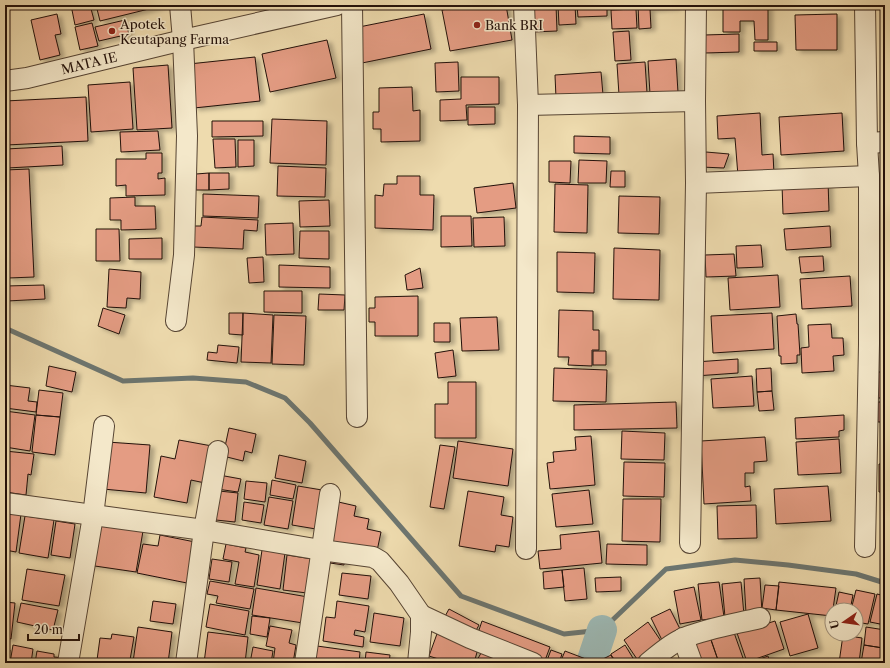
<svg xmlns="http://www.w3.org/2000/svg" width="890" height="668" font-family="'Libre Caslon Text',serif">
	<style>
		.lines { fill: none; stroke-linecap: round; stroke-linejoin: round }
		.stream { stroke: #6c7671; stroke-width: 5 }
		.river { stroke: #9db9b5; stroke-width: 30 }
		.building { fill: #e49c83; stroke: #23110a; filter: url(#shadow) }
		.minor-casing { stroke: #564433; stroke-width: 22 }
		.minor { stroke: #f4e8ca; stroke-width: 20 }
		.poi-dot { fill: #8f2418; stroke: #f4e8ca; stroke-width: 1.5 }
		.labels { text-anchor: middle; dominant-baseline: central; stroke-width: 3; stroke-linejoin: round; paint-order: stroke }
		.poi-label { font-size: 13px; fill: #23110a; stroke: #f4e8ca; text-anchor: start }
		.street-label { font-size: 13px; fill: #23110a; stroke: #f4e8ca }
	</style>
	<defs>
		<filter id="shadow"><feDropShadow dx="4.5" dy="2.5" stdDeviation="2" flood-color="#0004"/></filter>
	</defs>
	<rect width="100%" height="100%" fill="#eedbae"/>
	<filter id="stains"><feTurbulence type="fractalNoise" baseFrequency=".005" numOctaves="4"/><feColorMatrix values="0 0 0 0 .2 0 0 0 0 .09 0 0 0 0 .02 0 0 0 .5 -.17"/></filter>
	<radialGradient id="worn" r=".72"><stop offset=".6" stop-color="#630" stop-opacity="0"/><stop offset="1" stop-color="#630" stop-opacity=".3"/></radialGradient>
	<g class="lines">
		<path class="stream" d="M5 328 123 381 193 378 246 382 285 398 310 423 461 596 564 634 602 630 666 569 735 560 788 565 856 574 885 583"/>
		<path class="river" d="M591 663 602 630"/>
	</g>
	<path class="building" d="M71 5H90L94 20 75 25Z
		M96 5H165L100 21Z
		M469 5H506L512 40 450 51 442 10Z
		M531 5H556L557 31 532 32Z
		M558 5H575L576 24 559 25Z
		M577 5H607V16L578 17Z
		M610 5H676V7L650 9 651 28 639 29 638 5 610 7Z
		M723 5H768V40H755L754 21H740V32H723Z
		M636 9 637 28 612 29 611 10Z
		M57 14 61 34 55 35 60 55 40 60 31 20Z
		M424 14 431 49 362 63 354 28Z
		M837 14V50H796L795 15Z
		M125 20 129 34 99 41 95 27Z
		M92 23 98 46 80 50 75 27Z
		M629 31 631 60 615 61 613 32Z
		M739 34V52L705 53 704 35Z
		M327 40 336 78 270 92 262 54Z
		M754 42H777V51H754Z
		M255 57 260 101 194 108 189 64Z
		M676 59 678 93 650 94 648 61Z
		M458 62 459 91 436 92 435 63Z
		M645 62 647 93 619 95 617 64Z
		M168 65 172 128 137 130 133 68Z
		M601 72 603 95 556 98 555 75Z
		M461 77H499V104L466 105 467 120 440 121V100L461 99Z
		M130 82 133 129 91 132 88 85Z
		M412 87 413 111 420 110V141L381 142V129H373V112H379V88Z
		M86 97 88 141 6 145 5 101Z
		M468 107H495V124L468 125Z
		M760 113 762 155 773 154 774 174 738 176 735 138 718 139 717 116Z
		M842 113 844 151 781 155 779 117Z
		M272 119 327 121 326 165 270 163Z
		M212 121H263V136L212 137Z
		M158 131 160 150 121 152 120 132Z
		M574 136 610 137V154L574 153Z
		M213 139H235L236 167 215 168Z
		M238 140H254V166L238 167Z
		M62 146 63 165 7 168 6 149Z
		M706 152 729 154 724 168 701 167Z
		M146 153H162V173H158V179L165 178V195L126 196V185L116 186V159H146Z
		M579 160 607 161 606 183H578Z
		M549 161H571L570 183 549 182Z
		M278 166 326 168 325 197 277 196Z
		M29 169 34 277 8 278 5 207V170Z
		M611 171H625V187H610Z
		M209 173H229V189L209 190Z
		M209 173V190H196V174Z
		M397 176H420V195H434L433 230 375 228V195L383 196 384 184H397Z
		M828 181 829 211 783 214 782 184Z
		M513 183 516 208 477 213 474 188Z
		M555 184 588 185 587 233 554 232Z
		M203 194 259 196 258 218 203 216Z
		M619 196 660 197 659 234 618 233Z
		M135 197V206H155L156 229 121 230V220H110V198Z
		M329 200 330 226 300 227 299 201Z
		M441 216H471L472 246 441 247Z
		M202 217 258 220 257 231 244 230 243 249 193 247 194 226H201Z
		M504 217 505 246 474 247 473 218Z
		M293 223 294 254 266 255 265 224Z
		M830 226 831 247 786 250 784 229Z
		M96 229H119L120 261H96Z
		M300 231H329V259L299 258Z
		M162 238V259H129V239Z
		M761 245 763 267 737 268 736 246Z
		M614 248 660 250 659 300 613 299Z
		M557 252 595 253 594 293 557 292Z
		M734 254 736 276 706 277 705 255Z
		M823 256 824 271 801 273 799 257Z
		M263 257 264 282 249 283 247 258Z
		M279 265 330 267V288L279 287Z
		M420 268 423 288 407 290 405 275Z
		M109 269 141 272 140 299 127 298 126 308 107 307Z
		M778 275 780 307 730 310 728 278Z
		M850 276 852 306 802 309 800 279Z
		M44 285 45 299 7 301 6 286Z
		M264 291H302V313L264 312Z
		M319 294 345 295 344 310H318Z
		M418 296V336H375V322H369V308H375V297Z
		M103 308 125 315 119 334 98 326Z
		M559 310 593 311V330H599V350H592V366L568 365 569 357H558Z
		M229 313H243V335L229 334Z
		M243 313 273 315 271 363 241 362Z
		M772 313 774 349 713 353 711 316Z
		M796 314 797 324H798L800 355H797V363L781 364V356H779L777 316Z
		M274 315 306 316 304 365 272 364Z
		M497 317 499 350 462 351 460 318Z
		M434 323H450V342H434Z
		M831 324 832 338H843L844 355 833 356 834 371 802 373 801 348 809 347 808 325Z
		M882 344H885V365H883Z
		M218 345 239 347 237 363 207 360 208 352 217 353Z
		M453 350 456 376 438 378 435 353Z
		M593 351H606V365H593Z
		M738 359V373L695 376V362Z
		M49 366 76 372 72 392 46 386Z
		M554 368 607 370 606 402 553 401Z
		M771 368 772 391 757 392 756 369Z
		M878 372H885V398H878Z
		M752 376 754 406 713 408 711 379Z
		M448 382H476V438H435V404H448Z
		M5 385 30 388 28 401 37 402 36 412 5 408Z
		M39 390 63 393 60 417 36 415Z
		M772 391 774 410 759 411 757 392Z
		M676 402 677 428 574 430V405Z
		M878 402H885V422H878Z
		M5 411 35 415 30 451 5 447Z
		M36 415 60 417 55 455 32 452Z
		M844 415V430L839 431V437L796 439 795 418Z
		M229 428 256 434 252 453 245 451 243 461 223 456Z
		M622 431 665 433 664 460 621 459Z
		M591 436 595 485 550 489 547 463 554 462 553 452 576 450 575 437Z
		M765 437 767 461 754 462V473H745V487L750 486 751 501 704 504 701 441Z
		M839 439 841 473 798 475 796 442Z
		M179 440 212 446 205 483 191 480 187 503 154 497 161 456 175 459Z
		M458 441 513 449 508 486 453 478Z
		M107 442 150 445 146 493 103 489Z
		M440 445 455 447 444 509 430 507Z
		M5 451 34 454 31 475 28 474 26 495 5 492Z
		M279 455 306 461 302 483 275 478Z
		M624 462 665 463 664 497 623 496Z
		M879 464H885V504V492H879Z
		M219 475 241 479 238 492 217 489Z
		M272 480 296 485 293 499 270 495Z
		M246 481 267 483 265 502 244 499Z
		M298 486 322 490 316 529 292 525Z
		M828 486 831 521 776 524 774 489Z
		M589 490 593 524 556 527 552 494Z
		M219 491 238 493 235 522 216 520Z
		M468 491 504 497 501 515 513 517 509 547 496 545 495 552 459 546Z
		M269 497 293 501 288 529 264 525Z
		M623 499H661L660 542 622 541Z
		M334 501 356 506 354 516 369 519 367 529 381 532 377 551 326 541Z
		M244 502 264 505 261 523 242 520Z
		M756 505 757 538 718 539 717 506Z
		M5 512 21 514 16 552 5 550Z
		M25 516 54 520 48 558 19 553Z
		M56 521 75 524 70 558 51 555Z
		M94 523 143 531 136 572 88 565Z
		M599 531 602 563 540 569 538 551 561 549 560 535Z
		M160 535 195 542 187 583 137 573 143 544 158 546Z
		M226 544 246 548 245 552 259 555 254 587 235 584 239 562 223 559Z
		M607 544 647 545V565L606 564Z
		M262 550 285 553 280 589 257 585Z
		M332 553 345 555 344 565 330 563Z
		M287 555 312 559 307 593 283 590Z
		M212 559 232 562 229 582 209 579Z
		M584 568 587 599 565 601 562 570Z
		M27 569 65 575 59 606 22 600Z
		M562 570 564 587 544 589 543 572Z
		M342 573 371 576 368 599 339 595Z
		M621 577V591L596 592 595 578Z
		M760 578 762 613H746L744 579Z
		M210 581 254 589 250 609 216 603 218 596 207 594Z
		M719 582 724 617 702 620 698 584Z
		M741 582 744 615 725 617 722 584Z
		M779 582 836 588 832 616 776 610Z
		M765 585 779 586 776 610 762 608Z
		M694 587 701 620 680 624 674 591Z
		M256 588 308 597 303 623 252 615Z
		M856 590 875 594 868 624 856 622V610H851Z
		M839 592 853 595 850 610H835Z
		M877 594 885 596V625L870 622Z
		M153 601 176 604 173 624 150 621Z
		M337 601 369 606 365 632 355 630 354 635 364 637 363 647 323 641 326 617 335 618Z
		M5 602 15 603 11 639 5 638Z
		M21 603 58 610 53 630 17 622Z
		M210 604 249 611 245 635 206 627Z
		M449 609 479 625 473 636 443 620Z
		M670 609 682 633 663 642 651 618Z
		M374 613 404 618 400 646 370 642Z
		M808 614 818 648 790 656 780 622Z
		M252 616 270 618 267 637 250 634Z
		M482 621 550 647 544 663H539L476 639Z
		M775 621 784 649 747 662 737 633Z
		M648 622 663 644 639 662 624 640Z
		M270 626 292 630 289 643 296 645 293 663H273L275 648 266 646Z
		M138 627 172 632 168 663 133 662Z
		M732 627 743 658 728 663H719L709 634Z
		M866 627 885 630 883 648 864 645Z
		M438 631 479 645 474 663H451L429 656Z
		M208 632 248 637 245 663H204Z
		M112 634 134 637 130 660 126 659 125 663H115L97 660 100 638 111 639Z
		M709 634 719 663H697L690 641Z
		M843 635 862 638 859 663H839Z
		M885 643V663H882Z
		M13 645 33 649 31 663H10Z
		M625 645 636 663H617L611 655V654Z
		M864 645 883 648 881 663H861Z
		M317 646 360 652 359 663H315Z
		M485 646 496 652 490 663H478L476 662Z
		M253 647 273 651 271 663H250Z
		M5 649 10 650 8 663H5Z
		M551 650 562 654 559 663H546Z
		M37 651 54 654V657L65 658 64 663H35Z
		M565 651 591 661 590 663H560Z
		M366 652 390 655 389 663H365Z
		M498 653 519 663H493Z
		M611 655 615 663H603L601 660Z
		M768 656 770 663H749Z
		M81 659 101 663H80Z
		M430 659 442 663H429Z
		M744 660 745 663H735Z"/>
	<g class="lines">
		<defs>
			<g id="minor">
				<path d="M352 5 357 417"/>
				<path d="M524 5 528 105 526 549"/>
				<path d="M865 5 867 143 869 176V344L865 547"/>
				<path id="s1" d="M5 81 27 78 183 40 337 5"/>
				<path d="M528 105 695 101"/>
				<path d="M867 143 885 142"/>
				<path d="M696 183 869 176"/>
				<path d="M176 321 184 255 187 136 183 40 180 5"/>
				<path d="M5 503 204 530 321 550 373 557 380 561 399 583 421 615V632L418 663"/>
				<path d="M690 543 696 183 695 101 696 5"/>
				<path d="M421 615 470 638 533 663"/>
				<path d="M683 638 692 663"/>
				<path d="M68 663 93 516 104 426"/>
				<path d="M186 663 204 530 218 451"/>
				<path d="M305 663 330 494"/>
				<path d="M648 663C659 654 671 643 684 638 708 628 735 624 760 618"/>
			</g>
		</defs>
		<use href="#minor" class="minor-casing"/>
		<use href="#minor" class="minor"/>
	</g>
	<g class="poi-dot">
		<circle cx="477" cy="25" r="4"/>
		<circle cx="112" cy="31" r="4"/>
	</g>
	<g class="labels">
		<g class="poi-label">
			<text x="120" y="24">Apotek<tspan x="120" dy="15">Keutapang Farma</tspan></text>
			<text x="485" y="25">Bank BRI</text>
		</g>
		<g class="street-label">
			<text stroke="none"><textPath href="#s1" startOffset="86">MATA IE</textPath></text>
		</g>
	</g>
	<rect width="890" height="668" fill="none" stroke="#eedbae" stroke-width="20"/>
	<rect x="6" y="6" width="878" height="656" fill="none" stroke="#23110a" stroke-width="2"/>
	<rect x="10" y="10" width="870" height="648" fill="none" stroke="#23110a"/>
	<g transform="translate(844 622) rotate(257)"><circle r="19" fill="#f4e8ca" stroke="#a0927d"/>
	<path d="M0-3L7 15L0 10L-7 15Z" fill="#8f2418"/>
	<text y="-6" font-size="11" font-weight="bold" text-anchor="middle" fill="#23110a">U</text>
	</g>
	<path d="M28 634v6h51v-6" fill="none" stroke="#23110a" stroke-width="2"/>
	<text x="34" y="634" font-size="12" fill="#23110a" stroke="#f4e8ca" stroke-width="3" paint-order="stroke">20 m</text>
	<rect width="100%" height="100%" filter="url(#stains)"/>
	<rect width="100%" height="100%" fill="url(#worn)"/>
</svg>
